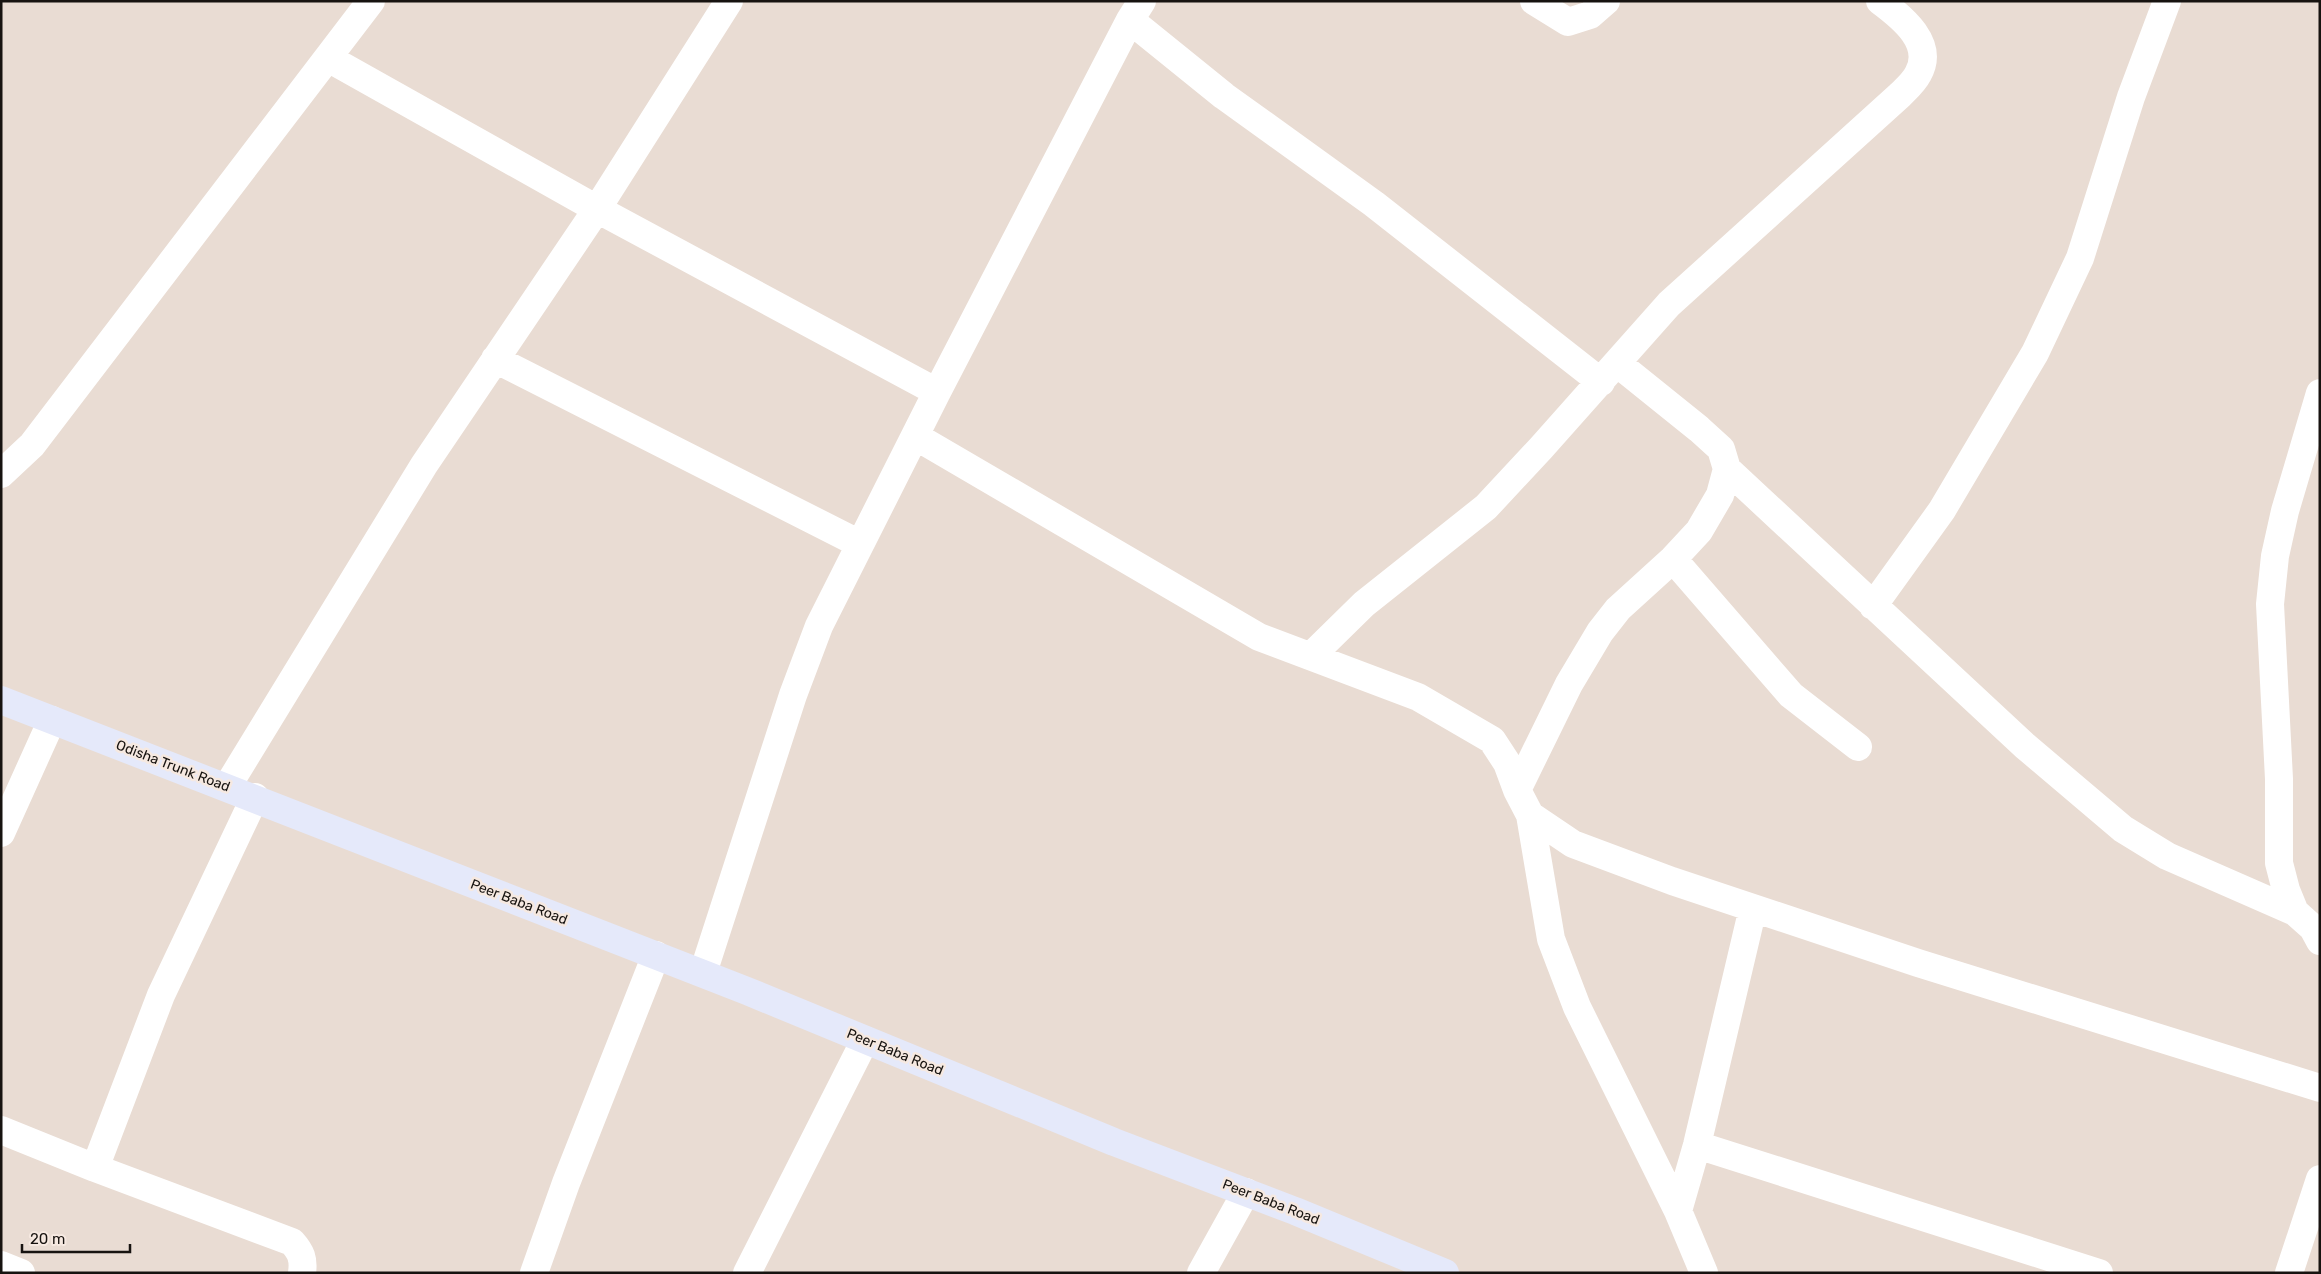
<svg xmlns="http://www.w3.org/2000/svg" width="2321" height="1274" font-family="Rubik,sans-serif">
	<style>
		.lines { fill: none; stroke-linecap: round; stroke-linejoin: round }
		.street { stroke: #fff; stroke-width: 28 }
		.secondary { stroke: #e5e9fa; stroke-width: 28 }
		.labels { text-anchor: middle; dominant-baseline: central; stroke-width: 5; stroke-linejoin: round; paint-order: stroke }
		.street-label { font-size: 14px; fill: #171310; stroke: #f6e9e1 }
	</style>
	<rect width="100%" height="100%" fill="#e9dcd3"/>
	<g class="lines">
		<path class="street" d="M1534 1 1568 22 1590 15 1606 1
			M1130 20 1224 96 1374 204 1601 382
			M328 58 597 209 937 392
			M495 359 860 544
			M2320 393 2285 511 2275 556 2270 604 2279 779V863L2286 890 2295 912 2313 928 2320 941
			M915 436 1259 637 1418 697 1492 740 1507 763 1517 790 1530 815 1573 844 1672 881 1918 963 2320 1088
			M1727 469 2025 746 2123 829 2167 856 2295 912
			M1 474 32 445 371 1
			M1673 559 1791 695 1858 747
			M1873 606 1942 510 2035 353 2080 258 2131 97 2167 1
			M1311 656 1364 604 1486 507 1541 448 1669 304 1900 95C1906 89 1914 82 1918 74 1935 44 1903 18 1880 1
			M227 787 424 465 597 209 729 1
			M1517 790 1569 684 1600 632 1618 609 1673 559 1699 531 1720 495 1727 469 1721 449 1699 429 1617 363
			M1530 815 1551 939 1577 1007 1678 1211 1704 1273
			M1 833 52 720
			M703 973 793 695 819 626 937 392 1130 20 1142 1
			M1 1130 95 1168 292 1242C301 1252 304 1259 302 1273
			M1697 1145 2099 1273
			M95 1168 161 995 255 797
			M1678 1211 1697 1145 1753 908
			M1 1265 21 1273
			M534 1273 566 1183 656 955
			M747 1273 865 1040
			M1201 1273 1246 1192
			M2289 1273 2320 1179"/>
		<path class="secondary" d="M1 700 747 991 1114 1142 1295 1211 1445 1273"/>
	</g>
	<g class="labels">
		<g class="street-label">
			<text transform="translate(173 766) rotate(21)">Odisha Trunk Road</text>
			<text transform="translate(519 902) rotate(21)">Peer Baba Road</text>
			<text transform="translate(895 1052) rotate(22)">Peer Baba Road</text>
			<text transform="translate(1271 1202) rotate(21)">Peer Baba Road</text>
		</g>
	</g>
	<rect width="2321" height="1274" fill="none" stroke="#171310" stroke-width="5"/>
	<path d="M22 1244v8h108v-8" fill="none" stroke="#171310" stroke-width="2.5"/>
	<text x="30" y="1244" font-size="15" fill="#171310" stroke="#f6e9e1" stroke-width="4" paint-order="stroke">20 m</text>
</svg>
